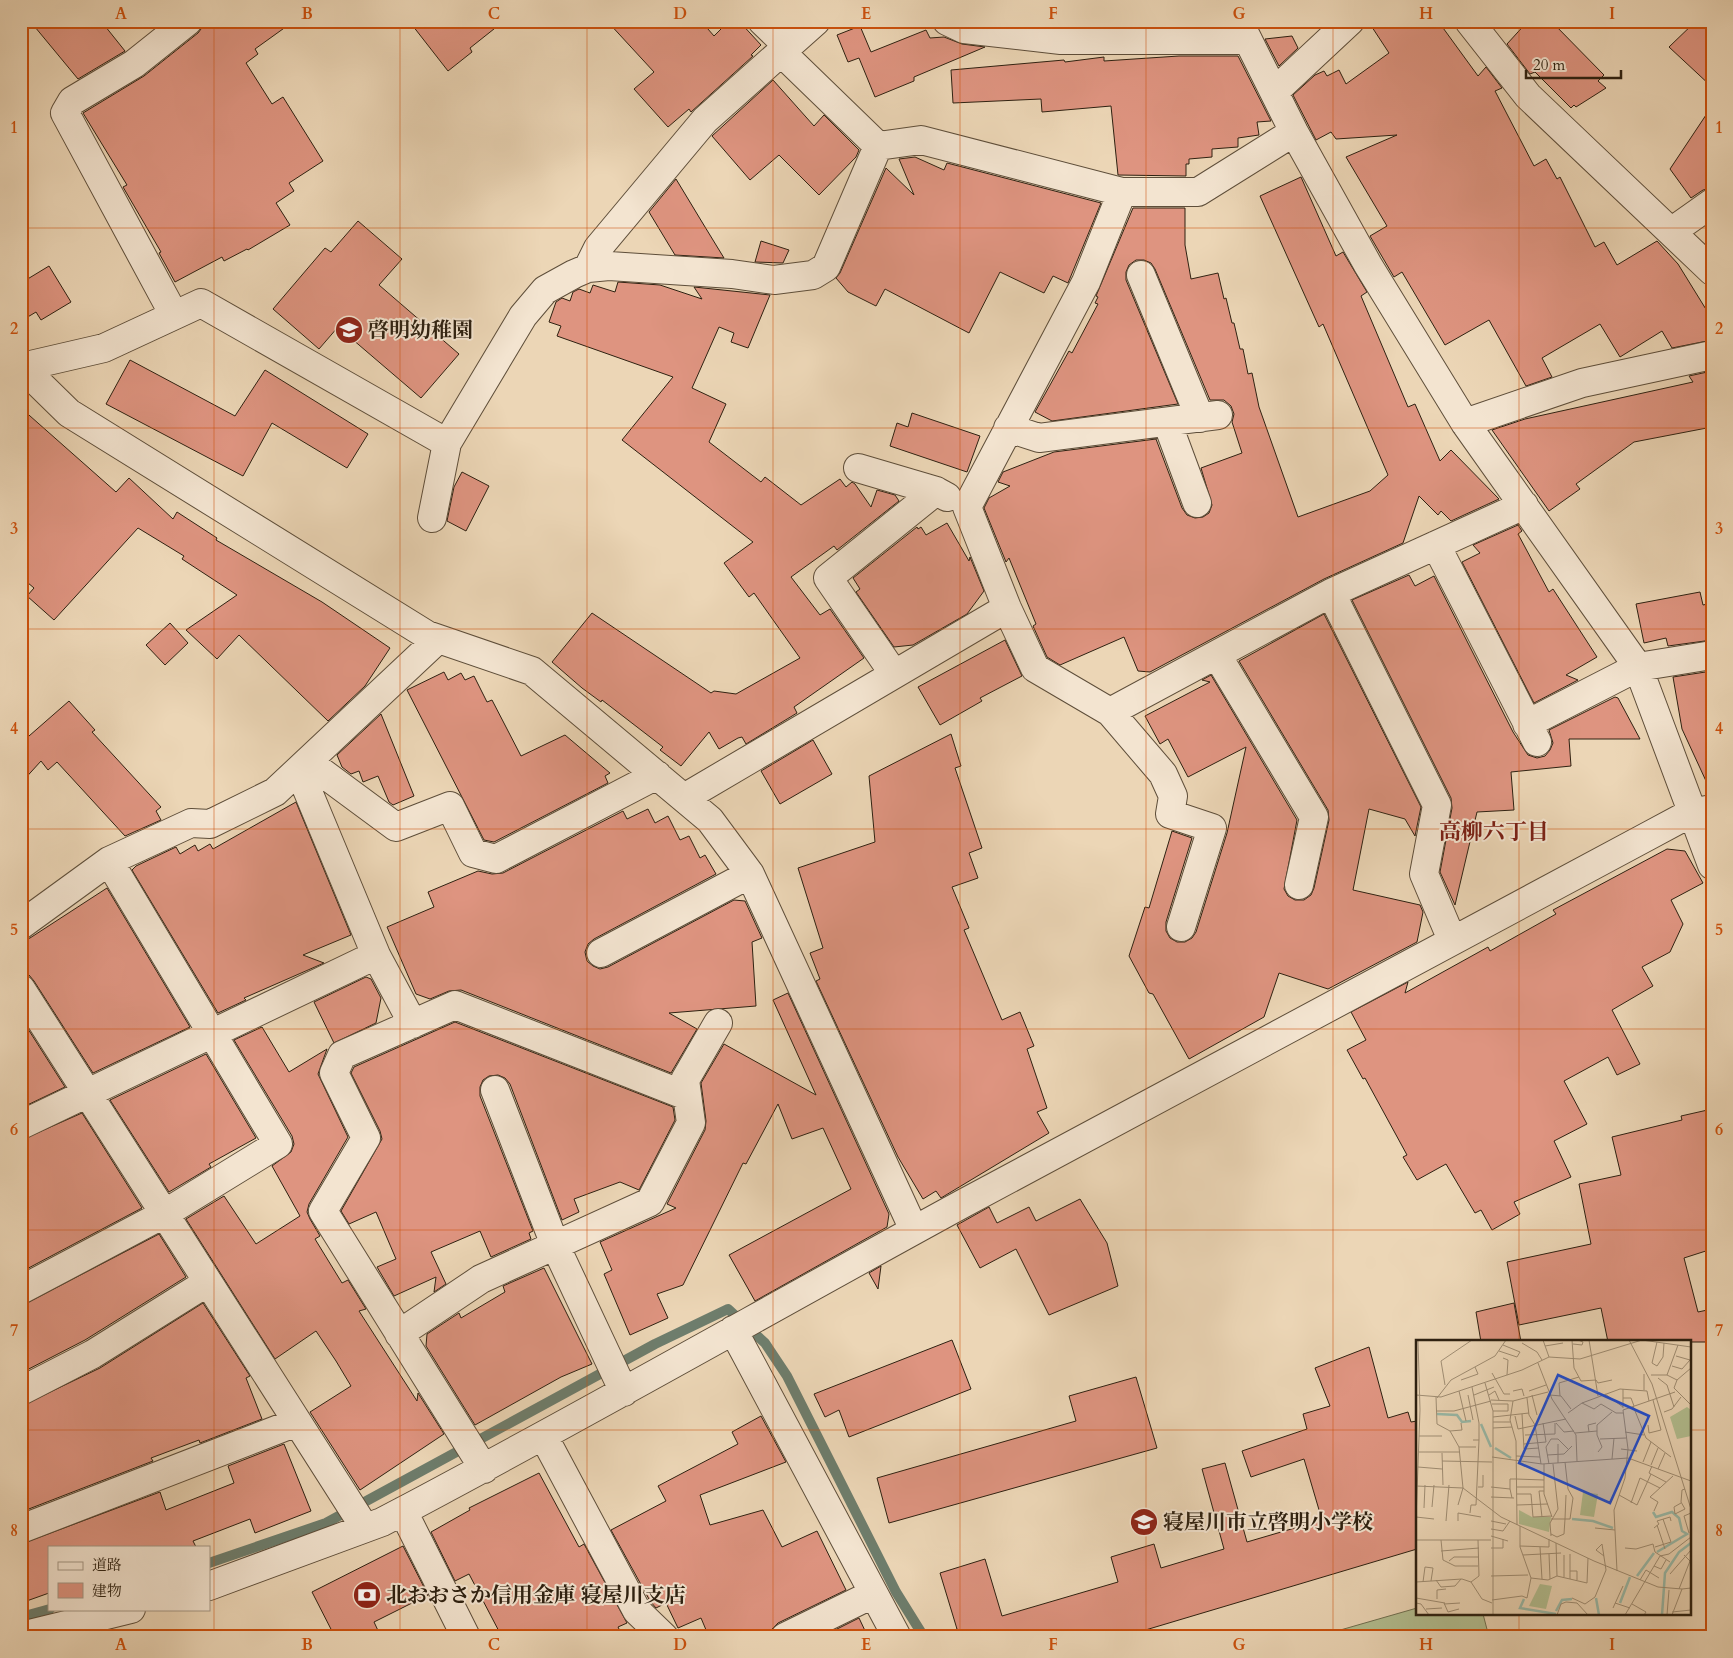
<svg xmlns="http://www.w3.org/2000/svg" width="1733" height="1658" font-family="Cardo,'Noto Serif JP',serif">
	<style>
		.green { fill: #b3bf91; stroke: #707051 }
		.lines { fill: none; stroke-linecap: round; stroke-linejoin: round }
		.stream { stroke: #6e7d6c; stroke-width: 10 }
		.building { fill: #de9480; stroke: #2e2111 }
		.minor-casing { stroke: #5e4e3a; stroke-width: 30 }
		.minor { stroke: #f3e4d0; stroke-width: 28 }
		.grid { fill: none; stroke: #cc510d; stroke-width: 1; stroke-opacity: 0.55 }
		.labels { text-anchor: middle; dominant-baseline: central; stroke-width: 4; stroke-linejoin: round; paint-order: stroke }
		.poi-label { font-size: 21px; font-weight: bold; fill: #2e2111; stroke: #f3e4d0; text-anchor: start }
		.neighbourhood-label { font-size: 22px; font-weight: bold; fill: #7a1f14; stroke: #f3e4d0 }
		.inset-river { fill: none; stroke: #99baa9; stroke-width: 2.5 }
		.inset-road { fill: none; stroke: #a08e74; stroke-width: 1 }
		.view { fill: #1d4ed8; fill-opacity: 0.15; stroke: #1d4ed8; stroke-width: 2.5 }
		.inset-edge { fill: none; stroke: #2e2111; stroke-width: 2.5 }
		.neatline { fill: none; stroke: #cc510d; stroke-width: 2 }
		.grid-label { font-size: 16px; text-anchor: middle; font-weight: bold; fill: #cc510d }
	</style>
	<rect width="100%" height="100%" fill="#ecd6b6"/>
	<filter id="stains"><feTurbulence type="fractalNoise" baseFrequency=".004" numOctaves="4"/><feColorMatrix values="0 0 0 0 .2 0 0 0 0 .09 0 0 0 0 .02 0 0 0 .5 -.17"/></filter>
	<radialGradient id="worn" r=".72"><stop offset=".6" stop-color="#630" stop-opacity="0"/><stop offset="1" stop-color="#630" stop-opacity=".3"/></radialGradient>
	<path class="green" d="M1417 1608V1614H1483L1489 1637H1316Z"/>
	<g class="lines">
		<path class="stream" d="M209 1563 326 1523 655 1344 728 1309 765 1343 787 1376 896 1592 924 1637
			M21 1617 50 1609"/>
	</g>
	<path class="building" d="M30 21H101L125 51 78 79Z
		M207 21H294L255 49 258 54 246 63 272 104 283 97 323 161 289 183 294 191 276 203 290 225 248 250 247 249 224 261 222 257 175 282 159 253 161 252 123 187 127 185 83 113 144 76 198 33Z
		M409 21H504L470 48 472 52 448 71Z
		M607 21H701L714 36 729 21H739L761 45 751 55 753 56 691 112 689 109 668 127 634 89 654 72Z
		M1368 21H1438L1478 76 1486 67 1502 88 1495 91 1534 166 1546 159 1557 179 1560 177 1595 247 1604 242 1617 265 1657 241 1678 264 1712 319V340L1672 348 1662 331 1620 357 1600 324 1542 358 1552 377 1526 386 1489 320 1445 345 1402 272 1394 277 1370 236 1387 226 1346 157 1397 135 1336 139 1331 132 1316 140 1293 95 1315 75 1324 71 1327 76 1339 70 1346 84 1389 53Z
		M1528 21H1551L1604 75 1598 81 1606 88 1576 107 1574 105 1571 108 1535 72 1530 74 1507 44Z
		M1696 21H1712V87L1669 47Z
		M860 26 871 52 926 30 930 38 944 37 962 44 985 47 914 77V81L875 97 859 58 848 62 837 35Z
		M1292 36 1298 48 1279 66 1265 39Z
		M1179 56H1238L1271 121 1257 122 1259 135 1238 138V147L1212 149V157L1189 159V164H1186V176L1118 175 1111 106 1042 112 1041 99 953 103 951 70 1064 60 1065 62 1104 57V61Z
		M773 80 814 126 824 115 859 150 856 157 819 195 779 155 750 180 712 136Z
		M1712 106V188L1703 190 1691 198 1670 169Z
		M915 157 944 170 947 163 1101 203 1068 283 1053 276 1044 293 1000 272 969 333 885 289 876 306 848 292 836 278 840 273 886 168 914 195 899 159Z
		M1301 177 1336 256 1343 252 1367 292 1361 296 1408 407 1415 404 1440 461 1451 450 1499 499 1451 521 1441 511 1438 515 1419 496 1403 543 1324 579 1150 672 1138 671 1124 637 1060 665 1047 657 1033 626 1036 624 1009 558 1006 562 984 508 989 498 1010 486 998 482 1003 472 1054 452 1156 439 1182 508 1187 515 1195 518 1203 517 1209 513 1212 505 1201 468 1242 453 1232 422 1234 414 1231 406 1224 400H1210L1155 269 1151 263 1144 260H1136L1129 265 1126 272V280L1178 404 1052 421 1035 412 1069 351 1072 353 1098 304 1095 303 1098 297 1096 296 1133 208H1185V245L1191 279 1218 273 1224 299 1226 298 1232 323H1234L1240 349H1243L1248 374 1252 373 1259 407 1298 517 1370 491 1388 475 1323 324 1319 327 1260 196Z
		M676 179 702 222 724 258 675 255 649 212Z
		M358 221 402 259 379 285 459 354 421 398 338 327 319 349 273 309 325 248 331 252Z
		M761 241 789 250 783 263 755 262Z
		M49 266 71 302 41 320 36 312 21 321V283Z
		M618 282 660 285 702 299 694 287 770 295 748 348 731 342 734 333 719 327 692 388 726 404 709 442 761 482 765 477 801 505 840 479 846 487 852 482 855 484 871 507 877 490 895 495 899 501 837 550 834 546 791 577 820 615 830 609 864 658 794 707 797 713 746 744 742 737 738 738 719 749 709 732 681 766 660 750 663 747 602 700 601 702 582 688 552 662 592 613 711 693 714 691 736 694 800 658 754 593 749 597 724 563 753 542 622 440 673 377 557 336 561 326 549 322 556 302 562 298 570 301 573 292 579 289 590 293 593 285 615 292Z
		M130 360 235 416 265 370 368 434 347 468 272 423 243 476 106 404Z
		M1712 371V427L1634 442 1576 484 1580 489 1549 511 1492 430 1525 419 1693 382 1689 376Z
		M21 408 116 492 129 478 173 519 177 512 217 538 216 540 322 602 390 648 365 686 328 721 239 635 217 659 186 630 237 595 182 559 184 556 138 528 54 620 27 596 34 588 21 577Z
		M912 413 980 436 967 472 890 446 897 423 908 427Z
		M462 472 489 486 466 531 447 521 454 487Z
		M947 523 969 561 970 557 984 591 967 614 913 645 894 647 856 592 860 589 853 578 917 527 918 529 921 527 926 535Z
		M1518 525 1522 531 1518 534 1549 592 1553 589 1597 657 1566 675 1578 680 1534 703 1462 562 1480 553 1473 545Z
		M1409 575 1415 586 1434 576 1513 732 1528 755 1537 758 1545 756 1550 750 1553 743 1549 730 1615 697 1618 698 1640 739H1569L1571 766 1511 772 1514 810 1477 812 1455 905 1440 872 1452 808 1451 798 1352 600Z
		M1700 592 1703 605 1712 603V640L1668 646 1666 638 1644 643 1636 604Z
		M1324 614 1421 807 1415 836 1405 819 1369 809 1353 890 1420 905 1423 912 1417 942 1328 989 1279 973 1264 1017 1189 1059 1153 994 1149 993 1129 956 1145 907 1149 908 1172 831 1192 838 1166 922V931L1170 938 1177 942H1185L1192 938 1196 932 1227 833 1246 747 1188 777 1168 739 1160 744 1145 716 1210 682 1202 680 1211 675 1297 820 1284 889 1288 896 1295 900H1304L1311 895 1314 888 1329 820 1328 810 1239 661Z
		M170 623 188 643 165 665 146 645Z
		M1005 640 1022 676 980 698 982 701 940 725 918 687Z
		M1712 671V794L1682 729 1673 677Z
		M444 672 448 680 461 673 465 680 474 676 487 702 492 700 521 756 565 735 610 773 605 776 608 783 494 842 484 840 407 690Z
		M69 701 95 730 92 732 161 807 156 811 161 820 125 836 57 762 48 770 41 761 21 783V743Z
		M381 714 414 796 393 805 389 802 378 776 363 782 359 771 351 774 342 767 337 755Z
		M951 734 961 766 955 768 982 848 969 853 978 878 952 887 969 928 964 930 1002 1020 1020 1012 1034 1046 1027 1049 1047 1108 1037 1112 1049 1133 941 1198 936 1191 923 1199 898 1157 816 981 820 979 810 953 823 948 798 868 875 842 869 776Z
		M813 740 832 774 780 804 761 771Z
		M296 802 351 935 303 955 324 963 244 998 246 1000 218 1013 132 870 136 866 176 847 180 854 195 845 198 851 210 844 213 849Z
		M648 809 655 823 668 816 680 840 689 836 700 858 705 855 716 874 594 939 588 944 585 952 587 961 593 966 600 969 608 967 734 900 745 901 762 938 752 942 756 1006 669 1013 697 1029 671 1073 461 990 449 991 430 999 416 994 387 927 434 907 428 892 478 871 492 874 503 873 623 811 627 819Z
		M1667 849 1685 851 1703 883 1671 900 1683 924 1670 952 1642 967 1653 986 1612 1010 1640 1064 1617 1075 1608 1057 1564 1081 1587 1124 1554 1141 1571 1177 1514 1202 1520 1214 1492 1230 1481 1210 1475 1213 1446 1164 1417 1180 1403 1157 1407 1155 1365 1078 1363 1079 1347 1050 1366 1040 1351 1012 1408 982 1405 993 1488 947 1490 951 1556 914 1553 910Z
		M107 888 190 1027 93 1073 34 981 29 975 21 974V941L30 938Z
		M366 977 371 979 381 998 376 1023 334 1043 314 1002Z
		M788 993 889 1214 887 1227 755 1301 729 1255 851 1189 823 1128 792 1139 778 1104 746 1164 743 1163 683 1285 657 1294 668 1318 630 1335 604 1274 612 1270 600 1242 676 1208 667 1204 705 1130 706 1121 701 1083 724 1044 816 1095 773 1000Z
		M21 1018 65 1087 21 1108Z
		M455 1022 673 1107 675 1120 639 1190 620 1182 574 1199 579 1212 562 1220 510 1084 505 1078 498 1075 489 1076 483 1080 480 1087V1096L533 1231 529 1233 531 1239 491 1257 480 1231 431 1252 446 1284 434 1292 436 1277 394 1296 377 1267 396 1259 376 1212 349 1224 341 1211 382 1139 380 1131 351 1073 354 1067Z
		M262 1027 289 1072 327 1049 318 1074 348 1137 309 1204 307 1212 310 1219 320 1236 315 1239 342 1283 348 1280 366 1309 359 1311 417 1401 418 1393 444 1434 360 1490 310 1412 351 1386 336 1361 316 1331 275 1359 186 1219 224 1196 256 1244 300 1216 272 1166 291 1152 294 1144 292 1136 234 1040Z
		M206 1054 256 1138 209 1164 211 1167 169 1192 110 1100Z
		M1712 1109V1249L1684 1258 1698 1312 1712 1309V1342H1608L1601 1308 1519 1325 1507 1262 1591 1244 1579 1184 1621 1175 1612 1137 1682 1120 1681 1116Z
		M82 1113 142 1208 21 1272V1140Z
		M1080 1199 1107 1243 1118 1286 1049 1315 1016 1249 980 1268 957 1225 989 1207 997 1223 1029 1207 1036 1221Z
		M159 1234 186 1277 85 1340 21 1373V1306Z
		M881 1266 878 1289 869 1273Z
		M544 1268 592 1364 561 1377 475 1425 426 1346 427 1334 459 1313 461 1318 505 1292 503 1286Z
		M203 1303 250 1376 246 1378 262 1419 200 1443 199 1440 151 1458 153 1461 21 1512V1406L100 1368Z
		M1514 1303 1521 1342H1481L1476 1312Z
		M952 1340 971 1389 849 1437 839 1410 825 1417 814 1394Z
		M1369 1347 1388 1418 1408 1412 1411 1422 1417 1421V1549L1122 1637H956L955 1630 957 1629 940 1573 985 1559 1002 1616 1118 1582 1111 1557 1154 1544 1161 1568 1224 1549 1202 1469 1225 1463 1247 1542 1322 1520 1304 1459 1251 1477 1242 1451 1307 1429 1303 1414 1330 1406 1315 1368Z
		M1136 1377 1157 1448 889 1523 877 1478 1076 1421 1069 1396Z
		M761 1416 786 1462 700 1495 710 1525 763 1510 782 1547 817 1531 846 1590 778 1623 772 1629 770 1637H709L701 1618 678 1628 666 1603 656 1608 650 1601 611 1530 666 1501 658 1486 738 1444 732 1432Z
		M284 1444 311 1511 255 1533 250 1519 193 1541 196 1547H49V1593L21 1603V1544L160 1492 166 1510 234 1483 228 1466Z
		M539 1473 579 1547 584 1544 627 1623 618 1627 623 1637H502L469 1574 455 1581 431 1532 470 1510 469 1508Z
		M403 1546 428 1595 374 1622 381 1637H335L312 1592Z
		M859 1618 868 1637H821Z"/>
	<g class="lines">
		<defs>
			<path id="minor" d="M762 21 788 46
				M947 21 964 29 1061 40H1248
				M1350 21 1274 92 1294 132 1368 265 1465 423 1638 667 1712 865
				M1469 21 1528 96 1712 271
				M1240 24 1274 92
				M781 52 878 146
				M1122 192 1086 282 967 507 1007 608 1035 668 1110 712 1163 774 1173 796 1170 814 1212 828 1181 927
				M1671 232 1712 203
				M588 268 598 248 705 120 816 21
				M1141 275 1200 418
				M174 315 65 113 72 101 134 64 188 21
				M21 366 69 413 427 635 532 671 710 820 750 874 914 1230
				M22 367 104 348 201 303 447 443
				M1167 422 1197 503
				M1465 423 1582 383 1712 355
				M1008 428 1039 438 1218 415
				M858 468 936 491 947 497
				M432 518 447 443 523 316 545 290 574 274 588 268 609 266 732 274 774 280 813 275 826 267 878 146 921 140 1122 192H1198L1294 132
				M1436 545 1537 742
				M1331 593 1437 805 1424 874 1452 940
				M1217 655 1314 817 1299 885
				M894 674 828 578 936 491
				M1110 712 1331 593 1524 505
				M1527 724 1638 667 1712 655
				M308 762 396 827 450 806 473 853 496 859 657 775
				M684 798 1007 608
				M21 925 109 861 191 823 210 824 275 792 438 639
				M601 953 750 874
				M376 955 413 1024
				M21 989 365 1528
				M495 1090 555 1245 624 1392
				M21 1125 376 955 299 770
				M21 1290 164 1214 278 1144 109 861
				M733 1330 897 1637
				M399 1334 481 1279 650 1202 691 1123 685 1080 718 1023
				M21 1391 93 1354 208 1282
				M544 1437 637 1611 664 1637
				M484 1469 323 1211 366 1138 334 1073 342 1055 455 1005 687 1096
				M403 1511 466 1637
				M21 1529 297 1422
				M209 1586 382 1522 403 1511C592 1411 777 1305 964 1203 1206 1071 1449 943 1691 813L1712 809
				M21 1636 131 1609
				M785 1637 873 1594"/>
		</defs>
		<use href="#minor" class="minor-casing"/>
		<use href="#minor" class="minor"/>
	</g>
	<path class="grid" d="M214 21V1637M400 21V1637M587 21V1637M773 21V1637M960 21V1637M1146 21V1637M1333 21V1637M1519 21V1342M21 228H1712M21 428H1712M21 629H1712M21 829H1712M21 1029H1712M21 1230H1712M21 1430H1417M1689 1430H1712M1519 1614V1637"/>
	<defs>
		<symbol id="school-disc" viewBox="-11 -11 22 22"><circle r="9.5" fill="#8f2418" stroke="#f3e4d0"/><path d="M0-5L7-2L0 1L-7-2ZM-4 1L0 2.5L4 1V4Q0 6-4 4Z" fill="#fff"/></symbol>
		<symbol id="bank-disc" viewBox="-11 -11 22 22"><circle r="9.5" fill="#8f2418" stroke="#f3e4d0"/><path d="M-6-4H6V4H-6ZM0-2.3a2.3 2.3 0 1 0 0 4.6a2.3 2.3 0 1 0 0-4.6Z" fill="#fff"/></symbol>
	</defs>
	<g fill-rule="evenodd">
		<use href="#school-disc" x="333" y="314" width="32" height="32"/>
		<use href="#school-disc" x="1128" y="1506" width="32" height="32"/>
		<use href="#bank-disc" x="351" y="1579" width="32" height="32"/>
	</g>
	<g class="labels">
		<g class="poi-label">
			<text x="368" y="330">啓明幼稚園</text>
			<text x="1163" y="1522">寝屋川市立啓明小学校</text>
			<text x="386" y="1595">北おおさか信用金庫 寝屋川支店</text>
		</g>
		<g class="neighbourhood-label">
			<text x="1494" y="832">高柳六丁目</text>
		</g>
	</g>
	<g transform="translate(1416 1340)">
		<rect width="275" height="275" fill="#ecd6b6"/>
		<path d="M271 67 275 70V96L261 99 254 77ZM167 152 182 154 178 177 164 175ZM103 170 116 177H135L133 192 103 184ZM124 244 136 246 130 269 113 266Z" fill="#b3bf91"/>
		<path class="inset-river" d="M21 74 41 75 46 82 55 81M65 84 75 107M79 108 95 118M237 172 240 177 256 172 263 178 266 191 271 194 241 212M156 179 177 181 197 188M221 236 238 213M180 258 183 275M108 259 104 268 140 274M204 263 214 237M140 271 146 260 156 259M246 275 249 233 263 212 275 203"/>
		<path class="inset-road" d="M127 0 133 17M156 0 158 28 165 41 180 40 182 43 196 40M173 0 182 56M213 0 236 44 275 169M226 0 275 7M241 2 236 23 241 26 247 17 248 3M106 3 121 12 126 20M157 4 166 5 167 2 162 0M129 6 147 3M83 11 101 17 104 12 87 5M87 18 92 20 91 35M122 23 136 59 160 95 161 121M256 26 266 29 274 20 260 16M275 28 261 40 258 48 275 65M76 33 88 54H94M228 34V50M235 35H251M242 38 251 45 258 67M45 40 62 34 59 27M261 40 251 35 262 5M69 43 77 71V275M29 45 25 21 56 0M56 47 63 83V100H57M43 51 50 81M97 51 106 49 108 56M113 51 130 45M189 54 207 67M0 55 25 57 106 30 133 17 164 19 226 0M52 55 57 80M58 55 78 47M73 55 79 51 83 60M116 55 121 75M134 55 145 56 155 69M144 56 143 43 163 37M20 57 21 84 34 91 43 107 47 148 42 165M21 58 35 40 79 16 90 0M111 58 113 75 119 85 125 124M207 58H215L218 66M75 60 97 61 94 80 100 101 101 185M97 61 132 52M166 63 204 49 231 51 233 61M76 64H92V71H77M217 66 230 98 255 117M207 68V49M20 71H38L75 61M248 72 256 69 265 57M152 73 166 63 178 69 185 64 200 73H207M106 74 108 109 123 108M99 76 102 89 150 79M77 77 113 73M77 82H94M140 83 148 92 158 91M232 85 233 93 245 90 237 60M77 88 96 87M34 91 46 90 45 83M173 92 172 85 180 83M209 92 228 95M159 93 181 91M109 95 139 94V83M3 96H26M184 99 210 98M108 104 130 102 127 83M43 107H60M205 109 221 111M3 112H44M182 112 186 107 181 95V85L196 72M26 113 27 145M131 115 148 114 156 106M100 116 124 117M76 117 126 124 212 118 275 141M196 119 198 98M26 121 76 122M227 122 235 102M142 123V104M128 124V154L136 177M133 124 130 107 135 99H142L152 109M235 125 242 108M236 126 233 133 250 142M2 127 26 129M242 129 249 113M100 139 128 140M0 146 47 148 85 177 178 221 242 247 266 249M62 147H67V135M75 147 94 149 96 158M101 147H128M94 149V139H100M101 154H115L117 177 136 176M203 155 221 165 235 134M75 157 98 158M215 163 224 138 244 148M265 163 258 167 259 174 269 169 265 162 266 150 269 149M101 165 132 164M16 167 18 145M8 168 9 145M238 171 242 162 234 157 257 136M54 173 55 165H60L63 100M0 177 18 179M126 177 123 151H128M135 179H149L150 155M0 180 4 70 2 0M30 181 33 145M42 181V173L65 177M75 181 90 184M241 185 249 209M104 186V207L115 238 132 240 141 236 171 243 172 218M179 188 199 190M238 188 243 184 241 181 254 177 255 181M75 189 87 191 94 181M273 193 268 176 275 173M135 194 141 197 148 194 149 179H154L157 158 152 149 149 122M75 196 92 201M135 196 134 183 142 169 137 124M0 200H75M25 200 27 220 39 226H62M140 203 141 236M186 204 180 210 188 216M104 206 133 207V199M124 207 126 239M239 207 255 202 247 179M75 208H87V199M209 208 220 209 237 204 239 212 254 222M25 211 63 208M133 214 134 239M154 214V239M107 215 145 213M148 215V237M33 221 38 217H63M238 226 245 229 250 220M154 231H161V240M201 231 198 170 209 138 212 109 207 70 259 52M254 234 275 210M75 236 112 235M20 240 25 247 39 246 45 239M224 240 230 230 243 238M0 242 46 239 55 242 66 259 76 263M7 242 9 227 17 228 15 241M55 242 63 236 62 200M263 249 274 221 268 215M0 258 29 263M156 258 169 264 179 257 190 230 186 204M21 259V250L30 249M76 260 106 256 111 258 115 238M0 263 5 264 13 275M28 263 32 272 43 269M199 263 214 268M28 264 44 263M216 264 230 272 228 275M197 268 207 246M10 269 26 268M256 272 275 270M141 275 145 264 150 262 161 263 172 275M209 275 244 216 253 214 275 197M251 275 253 250M256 275 266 249 275 248"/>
		<path class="view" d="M142 35 233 76 194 163 103 123Z"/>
		<rect width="275" height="275" class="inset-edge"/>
	</g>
	<rect width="1733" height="1658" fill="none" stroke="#ecd6b6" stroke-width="55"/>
	<rect x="48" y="1546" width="162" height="65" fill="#f3e4d0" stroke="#a49684"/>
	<rect x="58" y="1562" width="25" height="8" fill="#f3e4d0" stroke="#a49684"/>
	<text x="92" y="1570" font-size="15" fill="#2e2111">道路</text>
	<rect x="58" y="1583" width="25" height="15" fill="#de9480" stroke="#a49684"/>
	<text x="92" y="1596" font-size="15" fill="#2e2111">建物</text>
	<path d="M1526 70v8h95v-8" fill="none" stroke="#2e2111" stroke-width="2.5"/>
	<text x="1533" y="70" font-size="15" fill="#2e2111" stroke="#f3e4d0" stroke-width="4" paint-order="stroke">20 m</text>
	<rect x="28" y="28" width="1678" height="1602" class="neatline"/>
	<g class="grid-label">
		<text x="121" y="19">A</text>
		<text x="307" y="19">B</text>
		<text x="494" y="19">C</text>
		<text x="680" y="19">D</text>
		<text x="866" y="19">E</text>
		<text x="1053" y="19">F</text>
		<text x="1239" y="19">G</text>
		<text x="1426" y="19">H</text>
		<text x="1612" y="19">I</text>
		<text x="14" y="133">1</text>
		<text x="1719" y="133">1</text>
		<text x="14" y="334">2</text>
		<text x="1719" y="334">2</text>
		<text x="14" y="534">3</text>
		<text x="1719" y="534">3</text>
		<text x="14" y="734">4</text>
		<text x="1719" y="734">4</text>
		<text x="14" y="935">5</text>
		<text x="1719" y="935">5</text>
		<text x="14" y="1135">6</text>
		<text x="1719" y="1135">6</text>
		<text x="14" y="1336">7</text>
		<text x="1719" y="1336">7</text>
		<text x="14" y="1536">8</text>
		<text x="1719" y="1536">8</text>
		<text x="121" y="1650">A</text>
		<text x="307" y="1650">B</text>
		<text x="494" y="1650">C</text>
		<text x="680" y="1650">D</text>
		<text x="866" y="1650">E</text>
		<text x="1053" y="1650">F</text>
		<text x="1239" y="1650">G</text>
		<text x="1426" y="1650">H</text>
		<text x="1612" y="1650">I</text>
	</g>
	<rect width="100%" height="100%" filter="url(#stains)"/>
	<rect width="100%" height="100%" fill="url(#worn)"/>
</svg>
